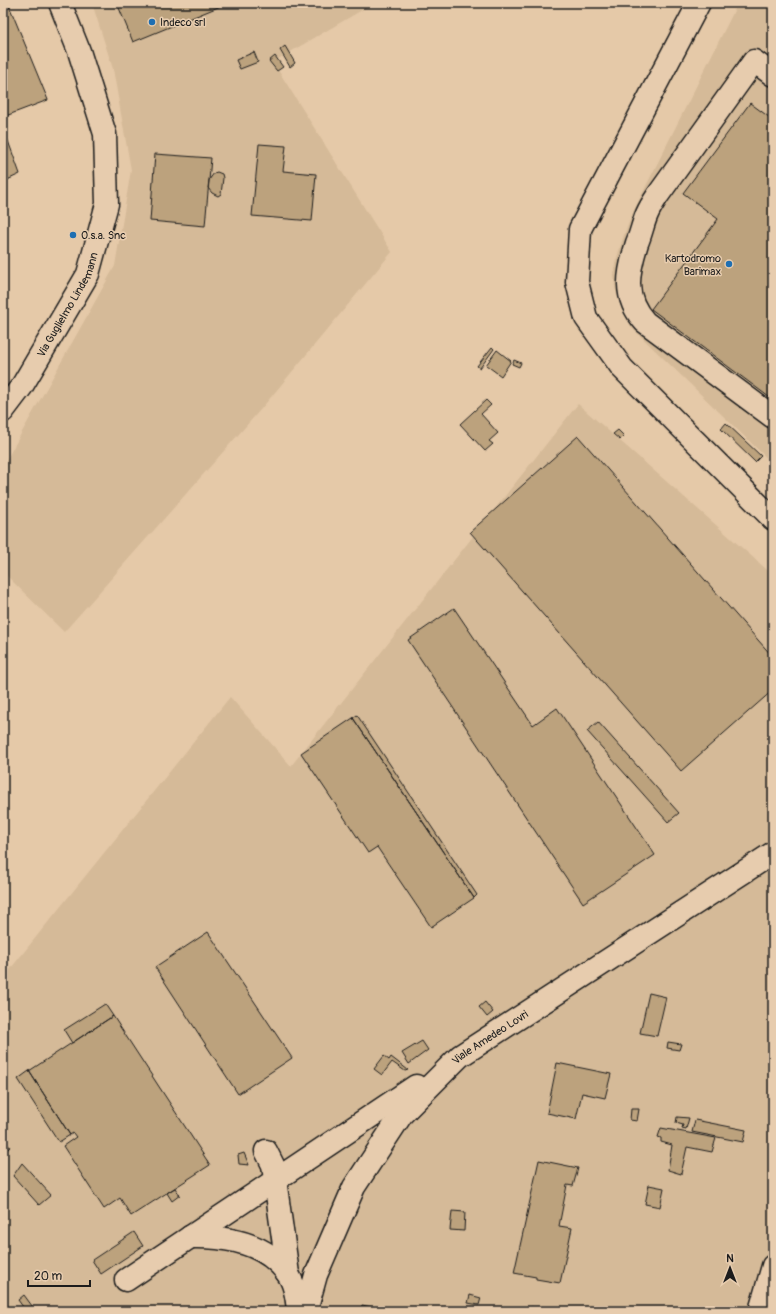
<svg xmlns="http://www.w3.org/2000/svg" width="776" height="1314" font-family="Pangolin,sans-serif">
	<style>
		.built { fill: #d5ba98 }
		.building { fill: #bca27d; stroke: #1c1c1c }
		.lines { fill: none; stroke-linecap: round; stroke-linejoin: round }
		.minor-casing { stroke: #1c1c1c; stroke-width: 25 }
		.minor { stroke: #e7ccae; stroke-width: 22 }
		.poi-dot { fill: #1f6fb2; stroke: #e7ccae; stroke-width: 1.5 }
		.labels { text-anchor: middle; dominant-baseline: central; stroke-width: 3; stroke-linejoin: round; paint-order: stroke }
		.poi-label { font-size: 11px; fill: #1c1c1c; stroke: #e7ccae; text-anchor: start }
		.street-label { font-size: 11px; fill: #1c1c1c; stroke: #e7ccae }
	</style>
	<rect width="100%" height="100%" fill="#e5c9a8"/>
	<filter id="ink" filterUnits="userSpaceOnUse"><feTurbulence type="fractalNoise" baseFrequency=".025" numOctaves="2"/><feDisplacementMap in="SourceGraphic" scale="8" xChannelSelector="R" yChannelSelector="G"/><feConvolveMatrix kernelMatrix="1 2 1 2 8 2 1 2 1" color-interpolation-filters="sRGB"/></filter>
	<g filter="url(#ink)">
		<path class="built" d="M92 3H374L273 62 392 252 261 409 64 632 3 572V466L115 266 131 170 113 69Z
			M738 3H773V464L632 328 622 310 615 288 614 276 615 264 624 235 634 210Z
			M578 404 773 575V1311H3V978L230 697 291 766Z"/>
		<path class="building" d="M3 3H8L48 100 3 117Z
			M117 3H228L133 42Z
			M285 46 295 63 290 67 280 50Z
			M254 52 258 62 240 69 236 60Z
			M275 56 283 67 277 71 269 61Z
			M750 103 773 120V400L651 309 718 219 683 193Z
			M3 127 20 174 3 182Z
			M259 144 286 146 283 171 316 174 312 221 252 216Z
			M155 154 211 158 205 226 150 221Z
			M217 172 222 174 223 178 221 194 218 196 212 193 208 188 209 180 214 173Z
			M492 347 494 349 480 368 477 366Z
			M497 350 511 361 501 376 486 365Z
			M514 360 521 363 519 367 512 364Z
			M486 400 491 405 481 414 498 433 489 441 493 444 485 451 460 424Z
			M726 423 761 456 755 462 721 429Z
			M618 430 624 436 620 440 613 434Z
			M578 436 773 657V690L681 771 470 532Z
			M454 608 533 725 557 708 655 855 583 903 408 640Z
			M357 715 477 895 474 898 353 718Z
			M353 718 474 898 431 927 377 847 368 853 301 753Z
			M598 722 679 813 668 822 587 731Z
			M208 932 292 1058 238 1094 155 967Z
			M649 993 666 997 657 1036 640 1033Z
			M485 1002 493 1012 487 1017 479 1007Z
			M105 1004 113 1016 72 1043 64 1030Z
			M113 1016 210 1165 131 1216 120 1198 104 1209 63 1146 76 1137 73 1133 70 1135 29 1071Z
			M422 1041 428 1050 409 1064 402 1053Z
			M668 1042 681 1044 679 1050 667 1048Z
			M384 1056 389 1060 391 1057 408 1070 405 1071 392 1062 382 1075 374 1069Z
			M557 1063 611 1074 605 1098 582 1093 576 1119 547 1113Z
			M29 1071 70 1135 59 1142 18 1079Z
			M631 1109H639L637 1121 630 1120Z
			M677 1117 689 1118 686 1129 682 1128 683 1125 676 1123Z
			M695 1120 746 1130 743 1142 692 1132Z
			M661 1128 716 1138 712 1152 687 1147 681 1174 668 1170 672 1145 661 1142V1138L658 1137Z
			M3 1139 10 1147 3 1154Z
			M244 1153 249 1165 239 1164 238 1155Z
			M539 1160 578 1168 573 1186 567 1185 559 1226 572 1228 560 1283 536 1279V1277L514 1273Z
			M22 1163 51 1195 39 1205 13 1176Z
			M649 1185 664 1188 660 1207 645 1204Z
			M175 1188 180 1195 172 1201 167 1193Z
			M452 1211 465 1212 464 1231 450 1230Z
			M134 1232 143 1246 101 1274 92 1260Z
			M24 1295 35 1310 33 1311H26L18 1300Z
			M470 1295 481 1298 479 1305 468 1303Z
			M362 1305 391 1311H361Z
			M531 1307 548 1311H530Z"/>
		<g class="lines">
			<defs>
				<g id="minor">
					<path d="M699 3 580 229 577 282 586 318 622 368 773 519"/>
					<path d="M773 75 754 61 658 195C654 201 650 207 647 214 643 223 641 234 637 243 628 272 622 297 645 322L773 417"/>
					<path id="s1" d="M3 411 22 386 88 274 107 204 105 134 79 51 60 3"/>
					<path d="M266 1151 273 1165 288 1274"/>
					<path d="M190 1237C225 1236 265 1242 287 1273 295 1283 297 1299 298 1311"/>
					<path d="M126 1280 416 1086"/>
					<path id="s2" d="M306 1311 316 1275 354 1187 402 1114 460 1056 773 853"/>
					<path d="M760 1311 773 1266"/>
				</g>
			</defs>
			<use href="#minor" class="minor-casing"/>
			<use href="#minor" class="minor"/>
		</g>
	</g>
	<g class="poi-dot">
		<circle cx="152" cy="22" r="4"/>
		<circle cx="73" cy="235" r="4"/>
		<circle cx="729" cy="264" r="4"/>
	</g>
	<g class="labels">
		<g class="poi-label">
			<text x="160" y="22">Indeco srl</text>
			<text x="81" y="235">O.s.a. Snc</text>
			<text x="721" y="258" text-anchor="end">Kartodromo<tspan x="721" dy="13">Barimax</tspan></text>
		</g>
		<g class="street-label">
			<text stroke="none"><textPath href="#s1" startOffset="125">Via Guglielmo Lindemann</textPath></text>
			<text stroke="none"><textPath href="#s2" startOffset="338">Viale Amedeo Lovri</textPath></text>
		</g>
	</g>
	<rect width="776" height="1314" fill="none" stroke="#e7ccae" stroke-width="16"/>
	<rect x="8" y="8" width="760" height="1298" fill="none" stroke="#1c1c1c" stroke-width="1.5" filter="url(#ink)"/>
	<g transform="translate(730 1268)" stroke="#e7ccae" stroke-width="3" paint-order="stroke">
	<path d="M0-3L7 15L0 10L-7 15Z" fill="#1c1c1c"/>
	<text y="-6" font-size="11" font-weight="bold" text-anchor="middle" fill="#1c1c1c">N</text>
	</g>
	<path d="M28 1280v6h62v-6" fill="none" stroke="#1c1c1c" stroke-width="2"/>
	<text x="34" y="1280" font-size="12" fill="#1c1c1c" stroke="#e7ccae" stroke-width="3" paint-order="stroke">20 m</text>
</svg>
